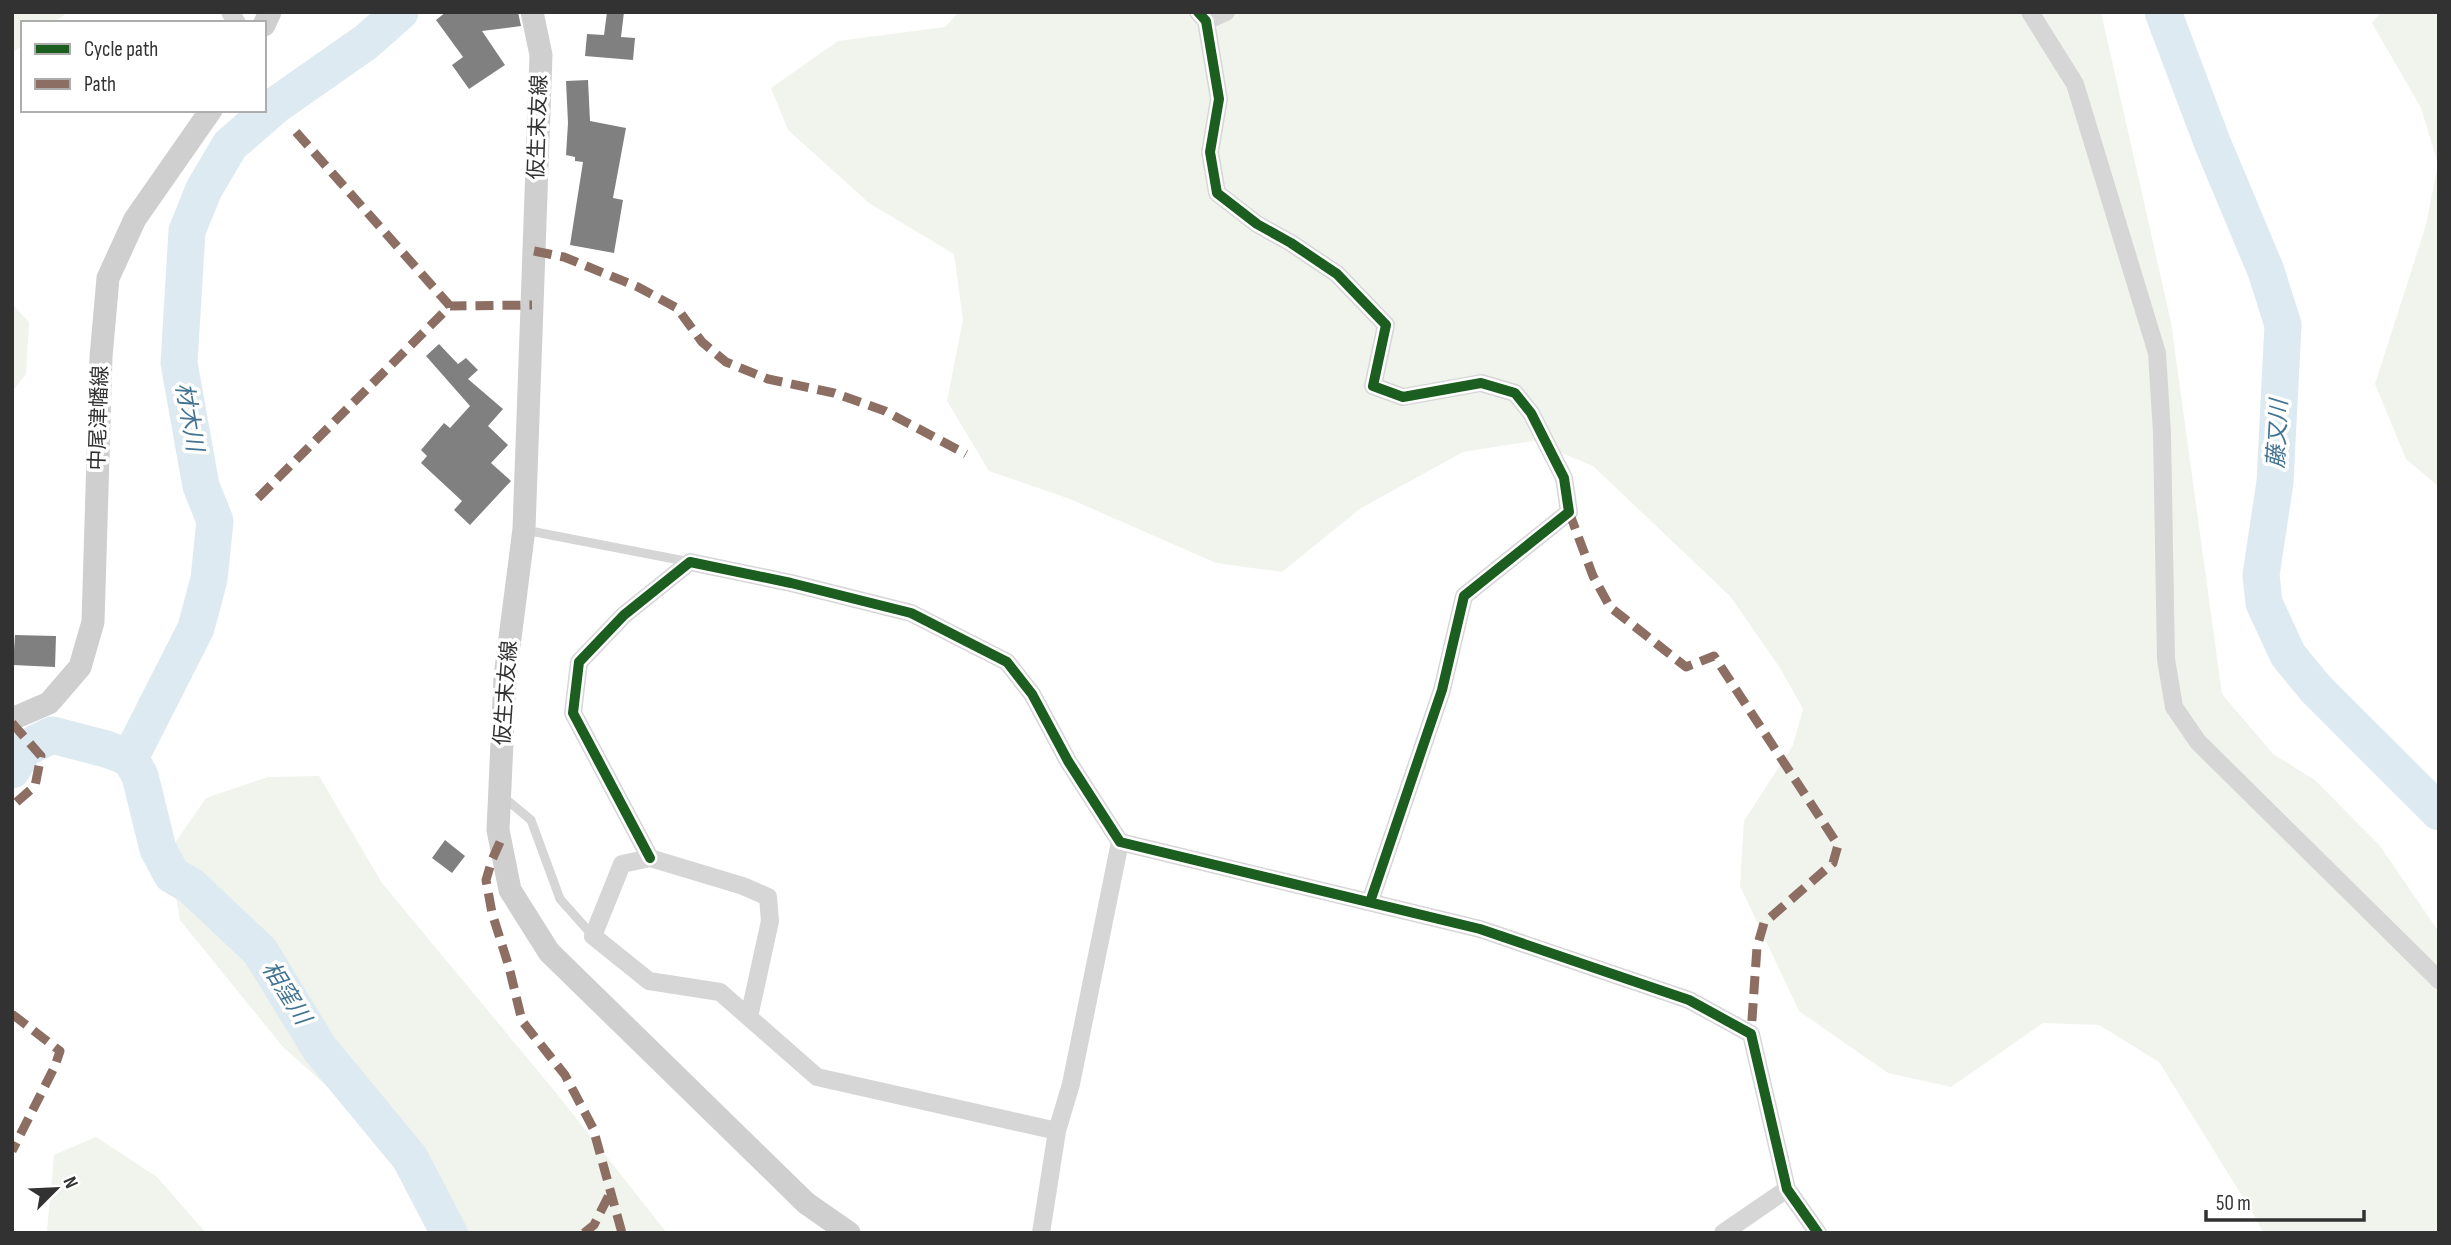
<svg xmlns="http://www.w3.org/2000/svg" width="2451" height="1245" font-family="'Sofia Sans Condensed','Noto Sans JP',sans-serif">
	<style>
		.green { fill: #f1f4ed }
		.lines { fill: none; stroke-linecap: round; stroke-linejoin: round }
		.river { stroke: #ddeaf2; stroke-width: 37 }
		.building { fill: #808080 }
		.service { stroke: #d6d6d6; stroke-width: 9 }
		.minor { stroke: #d6d6d6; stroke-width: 18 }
		.secondary { stroke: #cfcfcf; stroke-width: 23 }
		.quiet { stroke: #8d6e63; stroke-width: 9; stroke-dasharray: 18 9; stroke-linecap: butt }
		.cycleway-casing { stroke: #fff; stroke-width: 15 }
		.cycleway { stroke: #1b5e20; stroke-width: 10 }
		.labels { text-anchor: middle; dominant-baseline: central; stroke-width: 7; stroke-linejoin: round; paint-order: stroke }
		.street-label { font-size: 21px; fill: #323232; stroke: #fff }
		.water-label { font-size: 23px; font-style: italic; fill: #427392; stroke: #fff }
	</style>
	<rect width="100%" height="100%" fill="#fff"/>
	<path class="green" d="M12 12H68L53 23H23V45L12 53Z
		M959 12H2101L2171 322 2222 694 2273 754 2315 780 2380 846 2439 932V1233H2263L2257 1220 2159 1062 2099 1025 2043 1023 1951 1087 1888 1073 1799 1011 1740 886 1744 821 1793 745 1803 709 1780 668 1730 596 1593 466 1533 441 1463 452 1361 508 1282 572 1216 563 1070 499 989 471 947 401 963 320 954 254 869 203 788 130 771 88 838 41 945 27Z
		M2381 12H2439V487L2406 459 2375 384 2426 225 2438 164 2421 108 2372 23Z
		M12 304 29 322 26 374 12 392Z
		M319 776 382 883 557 1094 667 1233H455L452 1223 417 1167 283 1047 180 920 168 853 206 798 268 777Z
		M96 1137 157 1177 206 1233H49L47 1230 54 1155Z"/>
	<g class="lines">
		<path class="river" d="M2163 12 2212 142 2266 271 2283 325 2275 482 2261 575 2264 603 2288 655 2316 689 2439 812
			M130 758 196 628 209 579 215 521 201 486 179 363 187 231 204 189 230 145 276 105 366 42 400 12
			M130 758 140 776 158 849 172 875 191 886 260 951 320 1049 410 1158 449 1233
			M12 770 24 749 52 735 106 749 130 758"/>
	</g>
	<path class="building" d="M446 12H518L521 26 482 31 505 65 469 89 452 65 463 57 436 20Z
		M607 12H624L621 37 635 38 633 60 585 56 587 34 604 35Z
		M588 80 590 121 626 128 613 198 623 200 614 253 570 245 583 162 575 161V157L566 155 568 123 566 81Z
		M439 344 458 364 466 358 478 370 468 379 503 409 488 426 508 445 491 463 511 481 470 525 454 510 462 501 421 463 427 456 421 450 444 423 450 428 470 406 426 356Z
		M15 635 56 636 55 667 13 665Z
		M445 840 465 856 452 873 432 858Z"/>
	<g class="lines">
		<path class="service" d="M525 530 690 562
			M501 795 531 820 560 899 593 936"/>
		<path class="minor" d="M230 12 237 23
			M1198 12 1206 21 1219 99 1210 152 1217 193 1257 224 1291 243 1337 274 1386 325 1373 386 1403 397 1481 383 1515 393 1531 413 1564 478 1569 512 1464 596 1442 690 1370 902
			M2030 12 2075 84 2157 353 2162 433 2166 659 2174 707 2198 742 2439 980
			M1206 21 1226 12
			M650 858 573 713 579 662 624 615 690 562 791 583 911 613 1007 662 1032 694 1068 761 1120 842 1480 929 1689 1000 1751 1034 1787 1189 1818 1233
			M749 1017 770 921 768 897 743 886 650 858 622 864 593 936 649 981 720 992 817 1077 1057 1131
			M1041 1233 1057 1131 1071 1084 1120 842
			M1723 1233 1787 1189"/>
		<path class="secondary" d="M532 12 541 55 524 529 505 677 498 830 510 890 549 952 806 1203 849 1233
			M264 25 270 12
			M12 719 49 703 80 667 93 622 101 357 108 278 135 219 211 110"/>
		<path class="quiet" d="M296 132 450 306
			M534 251 564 257 638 287 677 308 702 342 726 362 768 379 834 393 885 411 966 454
			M258 498 450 306 532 305
			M1569 512 1593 576 1610 607 1686 667 1714 656 1838 845 1833 863 1764 923 1757 947 1751 1034
			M12 723 41 756 35 786 12 806
			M500 842 492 860 486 880 492 913 509 967 522 1021 565 1075 593 1128 622 1233
			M12 1014 60 1051 55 1066 12 1151
			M584 1233 594 1225 612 1189"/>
		<defs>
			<path id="cycleway" d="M1198 12 1206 21 1219 99 1210 152 1217 193 1257 224 1291 243 1337 274 1386 325 1373 386 1403 397 1481 383 1515 393 1531 413 1564 478 1569 512 1464 596 1442 690 1370 902
				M650 858 573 713 579 662 624 615 690 562 791 583 911 613 1007 662 1032 694 1068 761 1120 842 1480 929 1689 1000 1751 1034 1787 1189 1818 1233"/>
		</defs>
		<use href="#cycleway" class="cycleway-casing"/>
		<use href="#cycleway" class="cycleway"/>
	</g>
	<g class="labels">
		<g class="street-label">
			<text transform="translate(538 127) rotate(-88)">仮生末友線</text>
			<text transform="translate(99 418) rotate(-88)">中尾津幡線</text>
			<text transform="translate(506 693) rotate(-86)">仮生末友線</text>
		</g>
		<g class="water-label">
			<text transform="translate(189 417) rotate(80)">材木川</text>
			<text transform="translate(2278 434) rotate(-87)">藤又川</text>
			<text transform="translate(286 993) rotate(58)">相窪川</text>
		</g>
	</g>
	<rect width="2451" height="1245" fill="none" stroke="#323232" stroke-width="28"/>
	<rect x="21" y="21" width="245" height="91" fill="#ffffff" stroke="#adadad" stroke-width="2"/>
	<rect x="35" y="44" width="35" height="10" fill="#1b5e20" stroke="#adadad" stroke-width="2"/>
	<text x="84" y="56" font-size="21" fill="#323232">Cycle path</text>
	<rect x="35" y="79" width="35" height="10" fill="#8d6e63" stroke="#adadad" stroke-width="2"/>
	<text x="84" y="91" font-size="21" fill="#323232">Path</text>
	<g transform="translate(56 1189) rotate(66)" stroke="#ffffff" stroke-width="5" paint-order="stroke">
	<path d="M0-5L12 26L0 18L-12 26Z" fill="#323232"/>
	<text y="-10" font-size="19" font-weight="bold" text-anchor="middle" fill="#323232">N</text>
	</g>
	<path d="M2206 1210v10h158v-10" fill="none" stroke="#323232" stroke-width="3.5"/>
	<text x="2216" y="1210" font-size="21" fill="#323232" stroke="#ffffff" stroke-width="5" paint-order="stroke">50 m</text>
</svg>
